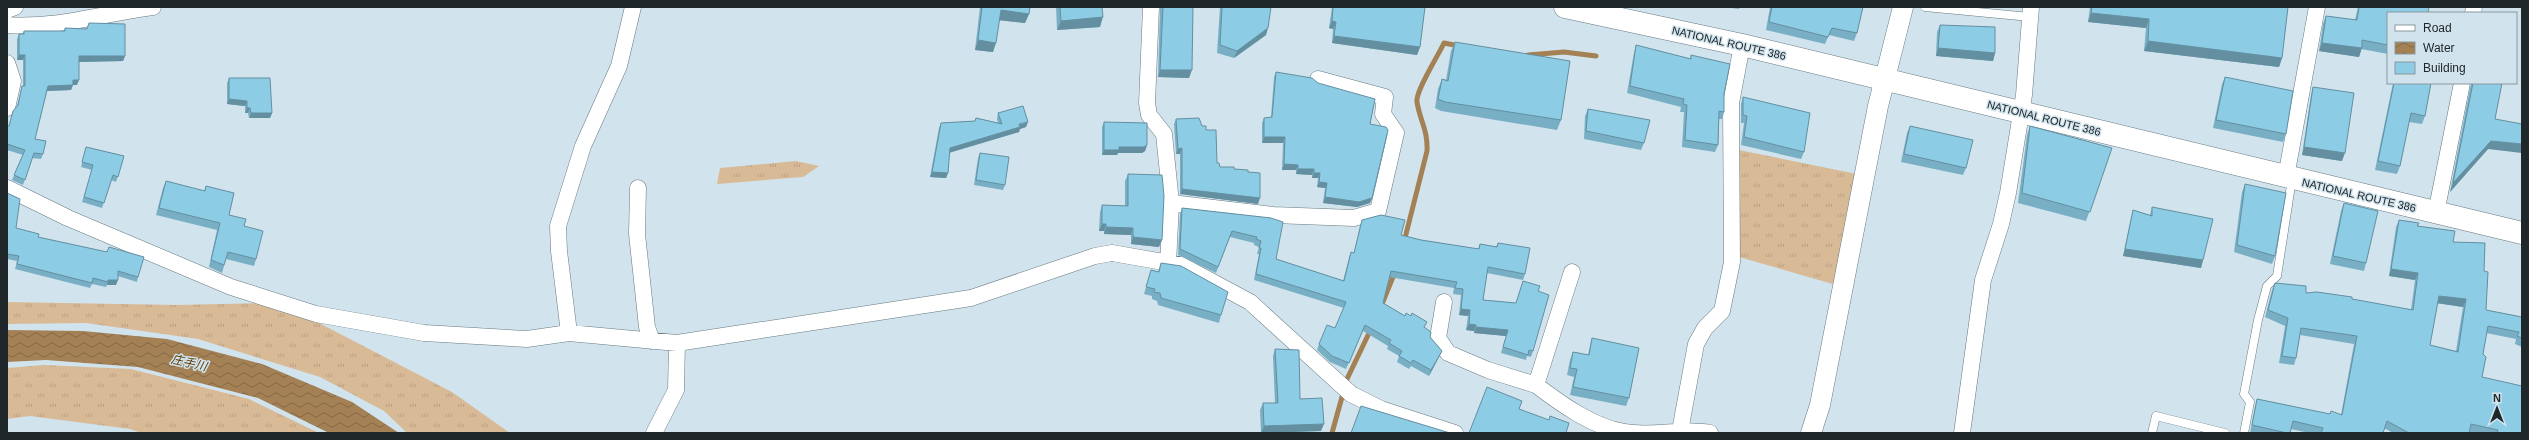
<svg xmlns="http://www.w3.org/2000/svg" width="2529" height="440" font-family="Arial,'Noto Sans JP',sans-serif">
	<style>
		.grass { fill: url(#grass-tufts) }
		.water { fill: url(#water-waves) }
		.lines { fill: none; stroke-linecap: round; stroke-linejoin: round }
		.stream { stroke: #a48055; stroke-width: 5 }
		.service-casing { stroke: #677980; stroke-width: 9 }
		.minor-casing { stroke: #677980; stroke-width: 17 }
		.tertiary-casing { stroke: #677980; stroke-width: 21 }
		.trunk-casing { stroke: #677980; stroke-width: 23 }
		.service { stroke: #fff; stroke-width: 8 }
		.minor { stroke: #fff; stroke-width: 16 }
		.tertiary { stroke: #fff; stroke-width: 20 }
		.trunk { stroke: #fff; stroke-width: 22 }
		.wall { fill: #79afc5; fill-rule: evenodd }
		.shaded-wall { fill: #638fa0 }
		.building { fill: #8dcce5; stroke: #638fa0; fill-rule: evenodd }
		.labels { text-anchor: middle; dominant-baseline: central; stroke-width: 3; stroke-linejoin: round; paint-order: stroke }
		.street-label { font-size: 11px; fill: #20272a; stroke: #d1e4ed }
		.water-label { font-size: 12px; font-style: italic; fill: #5f3a00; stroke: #d1e4ed }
	</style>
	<defs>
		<pattern id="grass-tufts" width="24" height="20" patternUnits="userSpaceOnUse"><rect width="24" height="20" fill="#d9ba97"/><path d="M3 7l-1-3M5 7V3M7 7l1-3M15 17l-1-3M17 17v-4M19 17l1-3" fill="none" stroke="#baa082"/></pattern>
		<pattern id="water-waves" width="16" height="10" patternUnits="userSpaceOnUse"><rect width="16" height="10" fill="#a48055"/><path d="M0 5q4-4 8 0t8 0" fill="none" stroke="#856947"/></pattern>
	</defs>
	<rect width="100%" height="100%" fill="#d1e4ed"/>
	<path class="grass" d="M1739 150 1857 174 1836 285 1739 257Z
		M796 161 819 166 803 177 717 184 720 168Z
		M7 302 177 305 265 303 319 323 452 392 510 433H407L384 411 320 377 198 339 86 323 7 324Z
		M44 365 131 369 249 399 319 433H141L130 429 30 416 7 419V368Z"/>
	<path class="water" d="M7 330 83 331 167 339 262 364 352 402 399 433H329L258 398 138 367 46 360 7 362Z"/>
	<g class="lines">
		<path class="stream" d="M1528 55 1564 52 1596 56
			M1404 242 1427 151C1428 130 1420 121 1417 102 1415 92 1438 56 1444 43L1459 46
			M1380 309 1395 272
			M1332 433 1347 379 1371 329"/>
		<defs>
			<path id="service" d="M1925 7 2030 17
				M2152 433 2156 416 2225 433
				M2244 433 2250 402 2244 394 2258 320 2267 286 2277 276 2292 179"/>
			<path id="minor" d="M1151 7 1147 103 1149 115 1164 134 1171 203 1168 264
				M7 10 15 7
				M2473 13 2474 7
				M7 25C55 29 105 13 153 7
				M7 63 13 81 7 108
				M2286 177 2317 7
				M7 188 68 218 231 287 316 314 424 333 527 339 569 333 677 343 971 298 1095 256 1112 253 1181 265 1250 302 1351 394 1381 409 1455 433
				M638 188 637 234 647 327 652 341
				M1171 203 1273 215 1354 218 1378 211 1396 133 1383 114 1385 97 1318 79
				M2436 213 2462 83
				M1572 272 1536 385C1561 404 1593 427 1624 432 1652 437 1682 428 1710 433
				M1444 302 1438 338 1448 353 1488 370 1536 385
				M569 333 559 251 558 226 583 146 619 66 633 7
				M1680 431 1696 344 1705 328 1722 311 1732 262 1731 103 1742 45
				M654 433 676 390 677 343
				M1962 433 1983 280 2001 224 2008 193 2024 95 2031 7"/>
			<path id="tertiary" d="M1811 433 1820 405 1878 106 1903 7"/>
			<path id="trunk" d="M1565 7 1742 45 2522 233"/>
		</defs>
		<use href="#service" class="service-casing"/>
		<use href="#minor" class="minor-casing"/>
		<use href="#tertiary" class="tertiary-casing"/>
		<use href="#trunk" class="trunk-casing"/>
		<use href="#service" class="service"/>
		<use href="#minor" class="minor"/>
		<use href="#tertiary" class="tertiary"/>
		<use href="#trunk" class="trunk"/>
	</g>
	<path class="wall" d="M980 7H1030L1029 14 1025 23 999 20 993 52 975 50Z
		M1056 7H1102L1100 27 1057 30Z
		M1160 7H1193L1189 78 1158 77Z
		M1220 7H1271L1266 35 1234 58 1217 53Z
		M1332 7H1425L1420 47 1417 55 1332 43 1333 29 1329 28Z
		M1724 7H1740L1739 9Z
		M1770 7H1863L1857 33 1854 41 1829 35 1825 44 1766 30Z
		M2090 7H2288L2282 58 2279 67 2144 51 2146 28 2088 22Z
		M2358 7H2429L2388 13V54L2361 49 2359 57 2319 51 2323 24 2326 16 2355 20Z
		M89 23 125 56 123 61 79 62 77 85H73L71 90 47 91 35 139 43 154 41 159 32 158 23 185 12 180 23 155 7 150V126H9L13 111 17 106 21 91 23 86V60H17V39L19 34H22L24 31H64L65 28 87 29Z
		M1940 25 1995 53 1993 61 1936 56 1937 32Z
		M1455 42 1561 120 1557 130 1441 111 1435 108 1438 89 1442 79 1446 80 1451 51Z
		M1636 45 1690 59 1691 55 1724 94V112L1722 119H1719L1718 145 1715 152 1682 147 1684 112H1680L1681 107 1627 93 1634 53Z
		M1276 72 1318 83 1370 124 1372 198 1370 203 1357 207 1323 203 1325 188 1317 187 1318 178H1312V175L1296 174V170H1282L1283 143H1262V123L1264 118 1271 117 1274 77Z
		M2225 77 2286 134 2283 142 2213 128 2222 84Z
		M229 78 272 113 270 118H249L248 113H245V106L227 104V83Z
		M2393 83H2431L2425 116 2422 124 2409 122 2400 166 2397 174 2375 170Z
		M2471 83H2502L2488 149 2450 192Z
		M2313 87 2342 161 2302 155 2311 95Z
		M1743 97 1804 152 1801 159 1741 145 1744 123H1741V104Z
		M1588 109 1644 143 1641 150 1584 139 1585 116Z
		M998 113 1026 127 1020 129 1019 132 949 153 948 173 946 178 930 177 939 128 941 123 975 121 976 118 998 123 997 119Z
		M1176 119 1202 126 1206 130 1217 163 1220 167 1248 172 1258 204 1180 194V154H1176L1174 124Z
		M1104 122 1147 145 1145 151 1142 153H1118L1117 155H1102V127Z
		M1910 126 1966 168 1963 175 1901 162 1907 133Z
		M2030 126 2112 148 2086 221 2018 203 2027 135Z
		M86 147 124 156 116 182 111 180 102 208 82 202 92 170 81 167Z
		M980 153 1005 185 1003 190 974 185 978 158Z
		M1128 174 1159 247 1131 244V235L1104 234V231H1099L1100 212 1102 205 1125 206V181Z
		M166 181 204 191 206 186 229 215 244 226 256 259 254 266 226 259 222 273 209 267 217 230 156 215 163 188Z
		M2245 184 2275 256 2272 264 2234 252 2242 192Z
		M7 193 16 228 38 237 107 252 109 247 138 277 137 282 118 276 116 285H107L106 287 92 284 90 288 15 269 17 261 7 259Z
		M2344 203 2366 263 2364 271 2330 264 2341 211Z
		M2152 207 2203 260 2201 268 2123 256 2131 218 2133 210 2150 215Z
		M1182 208 1271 218 1276 259 1343 281 1349 258 1351 252 1354 253 1360 226 1362 220 1401 235 1421 240 1478 249 1480 244 1496 247 1498 243 1525 274 1523 280 1487 273 1483 300 1516 303 1523 281 1538 291 1533 351 1531 357 1527 356 1526 360 1501 353 1506 336 1474 333V331L1466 330 1468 316 1459 315 1461 295 1453 294 1454 288 1389 277 1383 303 1425 328 1430 337 1442 351 1439 357 1429 376 1411 366 1409 369 1397 362 1399 356 1387 349 1388 346 1363 331 1346 369 1330 362 1317 350 1319 344 1335 328 1344 308 1254 280 1259 254H1257L1259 247 1254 245V243L1230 237 1216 273 1178 255 1180 214Z
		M2399 220 2419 223 2418 226 2453 242 2484 271 2486 310 2522 317V347L2515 344 2516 339 2486 333 2483 354 2482 377 2522 433H2476L2470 432 2469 433H2393L2384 428 2382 433H2309L2291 429 2290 433H2250L2255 407 2257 399 2330 414 2341 415 2354 344 2300 335 2296 358 2294 365 2279 363 2285 326 2265 317 2272 290 2275 283 2306 293 2352 299 2411 310 2415 280 2389 276 2396 227ZM2437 303 2463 307 2456 351 2430 345Z
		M1161 263 1221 315 1219 323 1158 305 1157 301 1152 299V296L1144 294 1151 270 1158 272Z
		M1592 338 1629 398 1626 406 1570 395 1574 377 1567 375 1570 360 1573 352 1588 355 1590 346Z
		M1275 349 1300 399 1321 431 1261 433 1260 410 1263 403H1275L1273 356Z"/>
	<path class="shaded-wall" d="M1001 10 1029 14 1025 23 997 20Z
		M2091 13 2149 19 2146 28 2088 22Z
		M1103 17 1100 27 1057 30 1061 21Z
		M1332 21 1336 22 1333 29 1329 28Z
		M1268 28 1266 35 1234 58 1237 51Z
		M1334 36 1420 47 1417 55 1332 43Z
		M978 40 996 43 993 52 975 50Z
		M2148 41 2282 58 2279 67 2144 51Z
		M2322 43 2362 48 2359 57 2319 51Z
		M1938 48 1995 53 1993 61 1936 56Z
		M19 55H25L23 60H17Z
		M79 56H125L123 61 77 62Z
		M1160 70H1192L1189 78 1158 77Z
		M73 80H79L77 85H73L71 90 46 91 48 86Z
		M229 99 247 101 245 106 227 104Z
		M247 108H250L248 113H245Z
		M251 113H272L270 118H249Z
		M1028 122 1026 127 1020 129 1019 132 948 153 950 148Z
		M1264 137H1285L1283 143H1262Z
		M2491 141 2522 144V153L2488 149 2450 192 2453 183Z
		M1147 145 1145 151 1142 153H1118L1117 155H1102L1104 150 1119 147Z
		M2304 147 2345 153 2342 161 2302 155Z
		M1182 148 1180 154H1176L1178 149Z
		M1284 164 1298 165 1296 170H1282Z
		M1298 169H1314L1312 175 1296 174Z
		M932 172 948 173 946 178 930 177Z
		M1314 173H1320L1318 178H1312Z
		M1319 182 1327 183 1325 188 1317 187Z
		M1182 189 1260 198 1258 204 1180 194Z
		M1325 197 1372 198 1370 203 1357 207 1323 203Z
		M1102 224H1106L1104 231H1099Z
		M1106 227 1133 228 1131 235 1104 234Z
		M1133 237 1162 240 1159 247 1131 244Z
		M2125 249 2203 260 2201 268 2123 256Z
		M2391 269 2418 273 2415 280 2389 276Z
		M108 280H118L116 285H107Z
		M2439 296 2466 299 2463 307 2436 303Z
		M1461 309 1470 310 1468 316 1459 315Z
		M1469 324 1476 325 1474 331 1466 330Z
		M1476 327 1508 330 1506 336 1474 333Z
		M1442 351 1439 357 1429 376 1431 370Z
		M1324 424 1321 431 1261 433 1264 426Z"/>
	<path class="building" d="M982 7H1030L1029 14 1001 10 996 43 978 40Z
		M1060 7H1102L1103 17 1061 21Z
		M1163 7H1193L1192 70H1160Z
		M1222 7H1271L1268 28 1237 51 1220 45Z
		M1333 7H1425L1420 47 1334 36 1336 22 1332 21Z
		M1772 7H1863L1857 33 1832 28 1828 37 1769 22Z
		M2092 7H2288L2282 58 2148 41 2149 19 2091 13Z
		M2359 7H2429L2428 13H2388V45L2362 40V48L2322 43 2326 16 2357 20Z
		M89 23 125 24V56H79V80H73V85L48 86 35 139 46 141 43 154 34 153 25 180 14 175 25 150 7 144V126H9L13 111 18 105 22 86H25V55H19V34H24V31H65V28L87 29Z
		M1940 25 1995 27V53L1938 48Z
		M1455 42 1570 61 1561 120 1445 102 1438 99 1442 79 1448 81Z
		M1636 45 1691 59V55L1730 64 1724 94V112L1719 111 1718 145 1685 140 1687 105 1683 104 1684 99 1630 86Z
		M1276 72 1312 78 1318 83 1375 99 1370 124 1386 127 1388 130 1372 198 1359 202 1325 197 1327 183 1319 182 1320 173H1314V169H1298V165L1284 164 1285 137H1264V118L1272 117Z
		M2225 77 2293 91 2286 134 2216 120Z
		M229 78H270L272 113H251L250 108H247V101L229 99Z
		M2394 83H2431L2425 116 2411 113 2400 166 2378 161Z
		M2473 83H2502L2495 119 2522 124V144L2491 141 2453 183Z
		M2313 87 2354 93 2345 153 2304 147Z
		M1743 97 1810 113 1804 152 1744 137 1747 116 1743 115Z
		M1023 106 1028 122 1019 124 1020 127 950 148 948 173 932 172 941 123 975 121 976 118 1002 124 998 113Z
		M1588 109 1650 120 1644 143 1586 131Z
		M1199 118 1202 126H1206V130H1216L1217 163H1219L1220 167H1234V169L1248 170V172L1260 173V198L1182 189V148L1178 149 1176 119Z
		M1104 122 1147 123V145L1144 147H1119V150H1104Z
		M1910 126 1973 140 1966 168 1904 154Z
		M2030 126 2112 148 2090 212 2022 193Z
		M86 147 124 156 118 177 113 175 104 203 84 197 93 165 82 162Z
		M980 153 1009 157 1005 185 976 180Z
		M1128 174 1162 175 1164 196 1162 240 1133 237V228L1106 227V224H1102V205L1128 206Z
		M166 181 205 191 206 186 234 193 229 215 246 219 244 226 263 231 256 259 228 252 224 265 211 260 220 223 159 208Z
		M2245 184 2286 193 2275 256 2237 245Z
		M7 193 20 199 16 228 39 234 38 237 107 252 109 247 144 257 138 277 118 271V280H108V282L93 278 92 283 17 264 19 256 7 254Z
		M2344 203 2378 211 2366 263 2333 256Z
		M2152 207 2213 219 2203 260 2125 249 2133 210 2152 216Z
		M1182 208 1271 218 1283 222 1276 259 1344 281 1351 252 1354 253 1362 220 1381 215 1405 220 1401 235 1421 240 1479 249 1480 244 1497 247 1498 243 1530 248 1525 274 1488 267 1483 300 1516 303 1523 281 1540 286 1538 291 1549 295 1533 351 1529 350 1528 355 1503 347 1508 330 1476 327V325L1469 324 1470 310 1461 309 1463 289 1455 288 1457 282 1391 271 1383 303 1405 316 1406 313 1411 316 1412 313 1427 322 1424 327 1431 332 1430 337 1442 351 1431 370 1413 360 1411 363 1399 356 1402 351 1389 343 1391 340 1365 325 1349 363 1332 356 1319 344 1327 325 1335 328 1346 302 1256 274 1261 248H1259L1261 241 1256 239 1257 237 1232 231 1218 267 1180 249Z
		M2399 220 2419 223 2417 226 2455 231 2453 242 2485 243 2484 271 2488 272 2486 310 2522 317V338L2517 336 2519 332 2488 326 2483 354 2486 357 2482 377 2522 386V433H2497L2498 430 2471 424 2469 433H2409L2387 421 2383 433H2321L2323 428 2293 421 2290 433H2287L2252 425 2257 399 2330 414 2331 411 2342 415 2357 336 2301 328 2296 358 2282 356 2288 318 2268 310 2275 283 2306 286V293L2317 292 2352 297V299L2413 310 2418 273 2391 269ZM2439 296 2466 299 2458 352 2430 345Z
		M1161 263 1181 266 1228 292 1221 315 1161 298 1160 293 1154 292 1155 289 1146 287 1151 270 1159 272Z
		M1592 338 1639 348 1629 398 1573 387 1577 369 1570 368 1573 352 1589 355Z
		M1275 349 1299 350 1300 399 1322 398 1324 424 1264 426 1263 403H1278Z
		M1487 387 1522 401 1519 409 1549 420 1550 416 1569 423 1566 433H1469Z
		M1361 406 1450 433H1351Z"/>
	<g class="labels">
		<g class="street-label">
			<text transform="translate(1729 43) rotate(13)">NATIONAL ROUTE 386</text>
			<text transform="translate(2044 118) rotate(14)">NATIONAL ROUTE 386</text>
			<text transform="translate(2359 195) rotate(13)">NATIONAL ROUTE 386</text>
		</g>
		<g class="water-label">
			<text transform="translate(189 363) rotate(13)">庄手川</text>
		</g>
	</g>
	<rect width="2529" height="440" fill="none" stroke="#20272a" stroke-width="16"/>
	<rect x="2387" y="12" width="130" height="72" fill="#d1e4ed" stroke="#8a989f"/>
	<rect x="2395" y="25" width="20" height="6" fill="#ffffff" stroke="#8a989f"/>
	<text x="2423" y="32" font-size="12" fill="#20272a">Road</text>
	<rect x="2395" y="42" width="20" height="12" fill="url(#water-waves)" stroke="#8a989f"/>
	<text x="2423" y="52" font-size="12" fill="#20272a">Water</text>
	<rect x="2395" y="62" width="20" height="12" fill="#8dcce5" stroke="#8a989f"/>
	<text x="2423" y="72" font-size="12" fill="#20272a">Building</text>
	<g transform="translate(2497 408)" stroke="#d1e4ed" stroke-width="3" paint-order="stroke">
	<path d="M0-3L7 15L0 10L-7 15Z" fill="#20272a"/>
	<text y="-6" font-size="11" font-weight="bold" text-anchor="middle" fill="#20272a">N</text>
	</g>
</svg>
